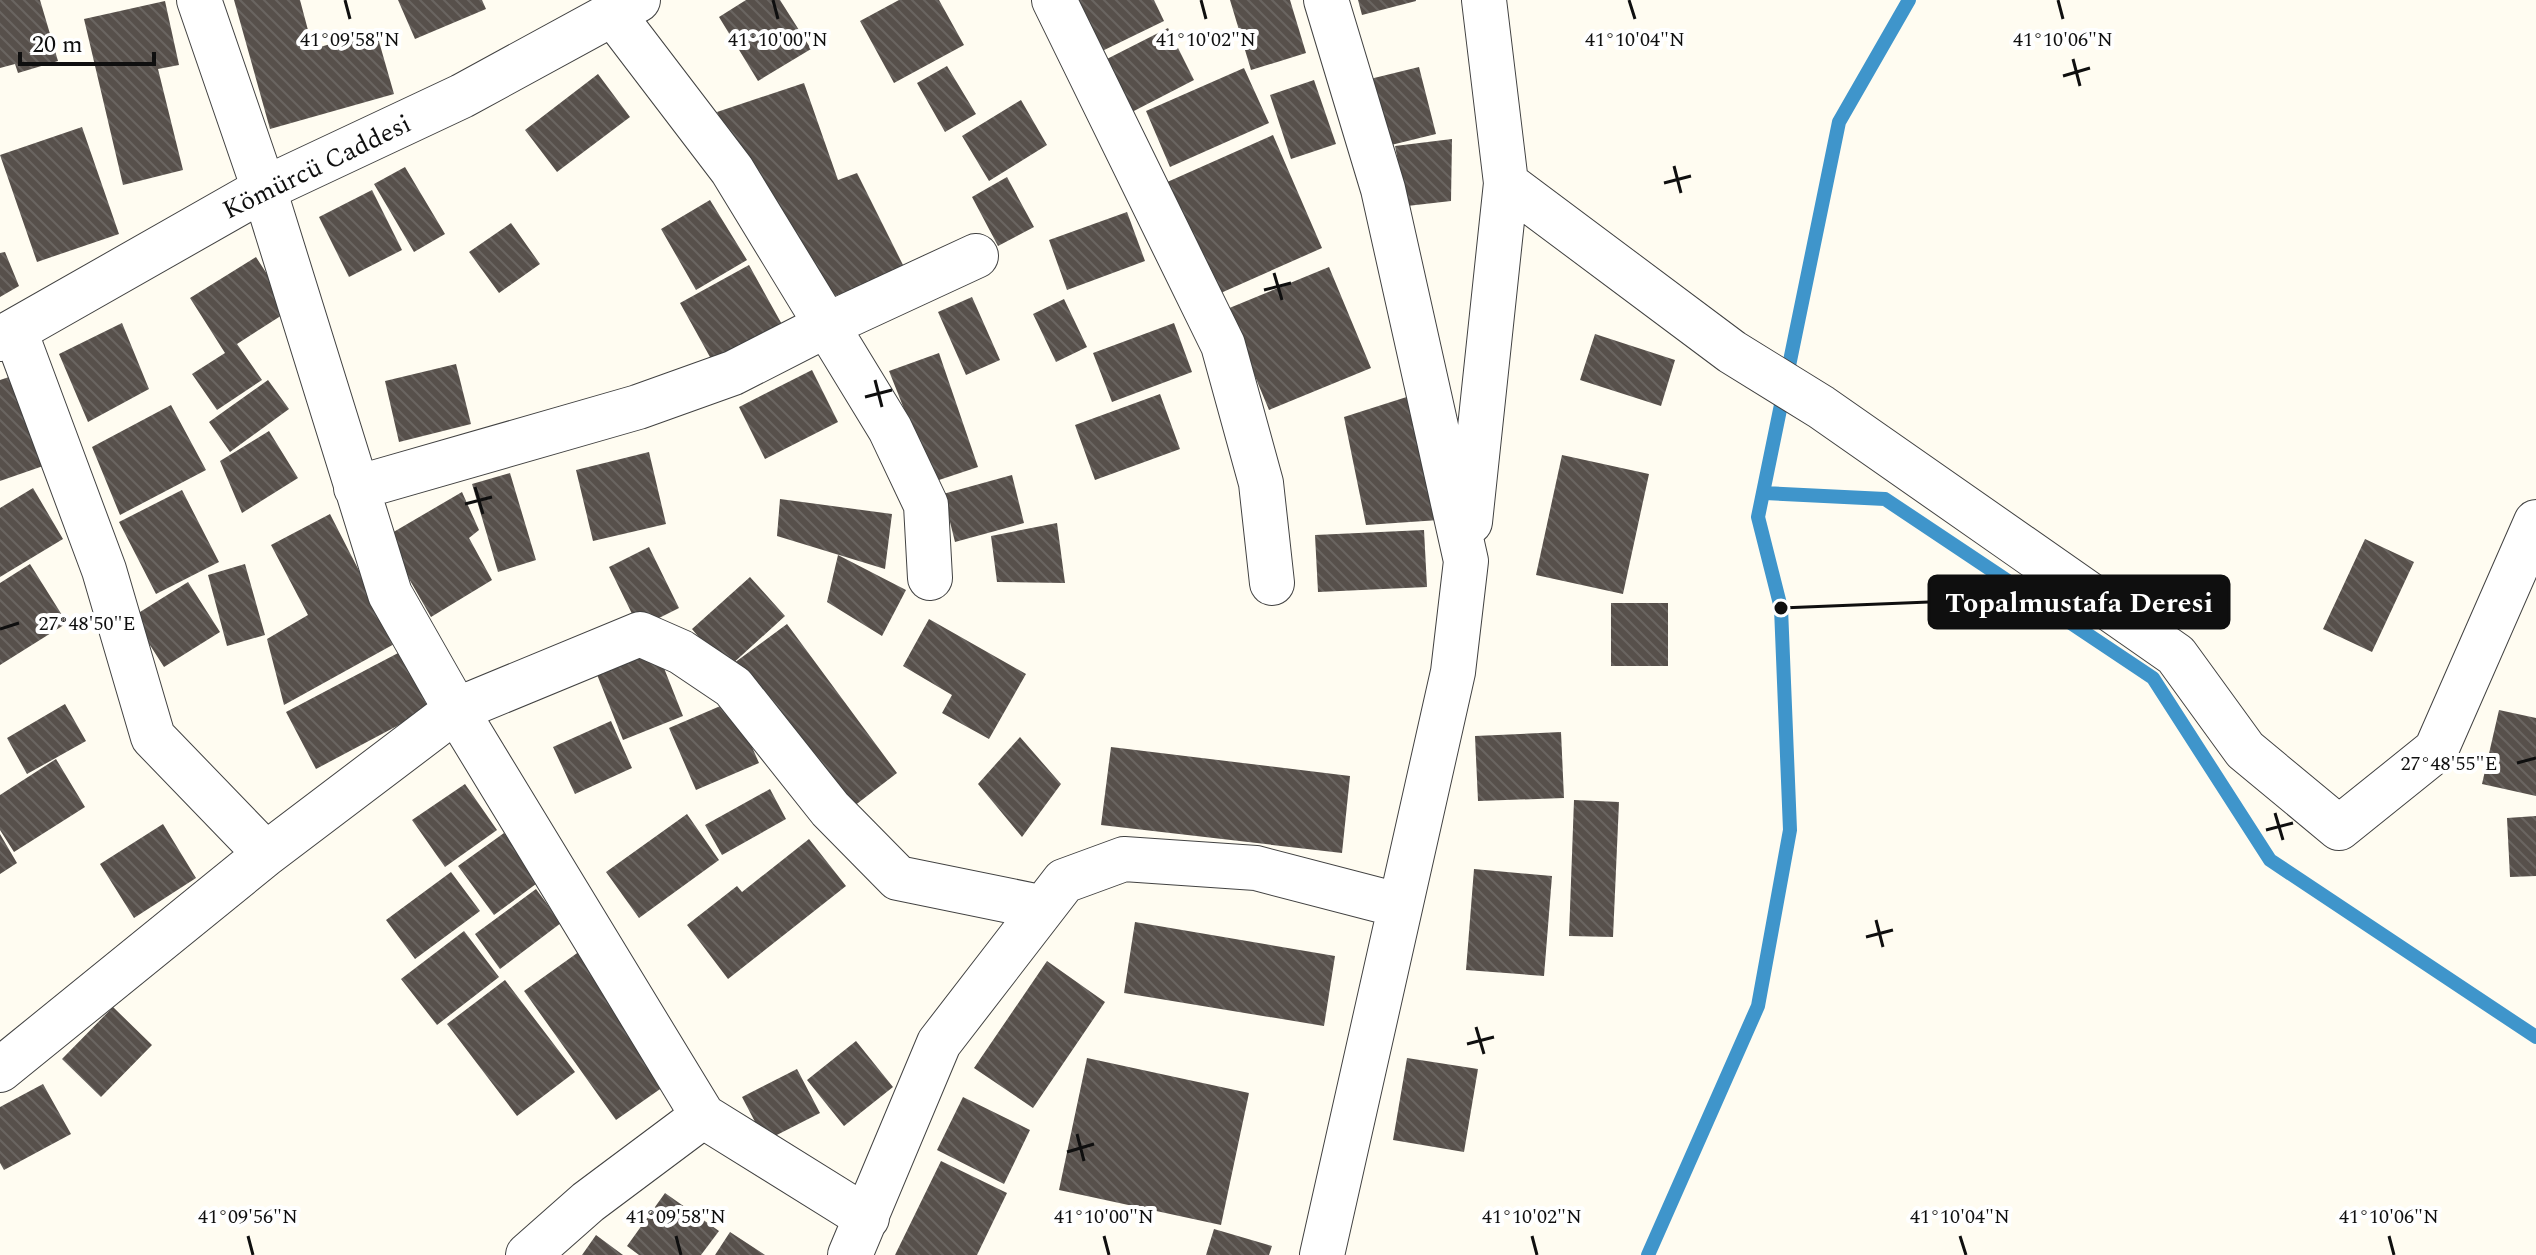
<svg xmlns="http://www.w3.org/2000/svg" width="2536" height="1255" font-family="Spectral,serif">
	<style>
		.lines { fill: none; stroke-linecap: round; stroke-linejoin: round }
		.stream { stroke: #3f95cb; stroke-width: 14 }
		.building { fill: url(#building-back-hatch) }
		.minor-casing { stroke: #424242; stroke-width: 46 }
		.tertiary-casing { stroke: #424242; stroke-width: 46 }
		.minor { stroke: #fff; stroke-width: 44 }
		.tertiary { stroke: #fff; stroke-width: 44 }
		.ticks { fill: none; stroke: #0f0f0f; stroke-width: 3 }
		.labels { text-anchor: middle; dominant-baseline: central; stroke-width: 8; stroke-linejoin: round; paint-order: stroke }
		.street-label { font-size: 26px; fill: #0f0f0f; stroke: #fff }
		.ticks-label { font-size: 20px; text-anchor: middle; fill: #0f0f0f; stroke: #fff; stroke-width: 8; stroke-linejoin: round; paint-order: stroke }
		.leader { fill: none; stroke: #0f0f0f; stroke-width: 3 }
		.callout-dot { fill: #0f0f0f; stroke: #fff; stroke-width: 3 }
		.callout { fill: #0f0f0f; stroke: #0f0f0f; stroke-width: 3 }
		.callout-label { font-size: 28px; text-anchor: middle; font-weight: bold; fill: #fff }
	</style>
	<defs>
		<pattern id="building-back-hatch" width="6" height="6" patternUnits="userSpaceOnUse" patternTransform="scale(2)"><rect width="6" height="6" fill="#57504b"/><path d="M-1 5l2 2M0 0l6 6M5-1l2 2" fill="none" stroke="#6a6561"/></pattern>
	</defs>
	<rect width="100%" height="100%" fill="#fffcf1"/>
	<g class="lines">
		<path class="stream" d="M1765 493 1885 499 2153 678 2270 860 2536 1037
			M1648 1255 1758 1006 1790 830 1781 608 1758 517 1839 122 1909 0"/>
	</g>
	<path class="building" d="M0 0H40L58 61 18 73 15 64 0 68Z
		M234 0H300L313 49 376 31 394 94 270 129Z
		M398 0H482L486 9 415 39Z
		M746 0H780L811 49 758 81 719 17Z
		M899 0H939L964 45 894 83 860 21Z
		M1071 0H1154L1164 21 1096 54Z
		M1230 0H1290L1306 53 1251 70Z
		M1358 0H1416V1L1362 15Z
		M165 1 179 65 158 69 183 170 123 185 84 19Z
		M1168 28 1194 80 1130 113 1103 61Z
		M947 66 976 114 945 132 917 83Z
		M1419 67 1436 134 1387 146 1370 79Z
		M1244 68 1269 123 1170 167 1146 111Z
		M598 74 630 117 557 172 525 130Z
		M1314 80 1336 144 1291 159 1270 95Z
		M804 83 838 180 857 173 906 271 832 297 742 161 717 112Z
		M1021 100 1047 145 989 181 962 136Z
		M82 127 119 234 37 262 0 155Z
		M1273 135 1322 248 1214 296 1165 183Z
		M1452 139 1451 201 1407 206 1395 146Z
		M405 167 445 234 414 252 374 184Z
		M1007 177 1034 227 998 246 972 197Z
		M372 190 402 250 349 277 319 217Z
		M710 200 747 260 696 290 661 229Z
		M1127 212 1145 261 1067 290 1049 240Z
		M511 223 540 264 499 293 469 252Z
		M5 252 19 286 0 297V253Z
		M256 257 290 310 237 344 262 380 217 410 192 374 225 353 190 298Z
		M749 265 784 328 715 366 680 303Z
		M1329 267 1371 368 1269 410 1227 309Z
		M972 297 1000 360 966 375 938 312Z
		M1064 299 1087 347 1056 362 1033 314Z
		M122 323 149 389 88 422 59 354Z
		M1174 323 1192 372 1112 402 1093 353Z
		M1595 334 1675 360 1661 406 1580 380Z
		M939 353 978 467 933 482 889 371Z
		M456 364 471 424 399 442 385 381Z
		M812 370 838 422 765 459 739 407Z
		M15 375 46 465 0 481V380Z
		M268 380 289 409 230 452 209 422Z
		M1160 394 1180 449 1095 480 1075 425Z
		M1416 394 1439 520 1366 525 1344 417Z
		M171 405 206 470 120 515 92 447Z
		M269 431 298 478 242 513 220 461Z
		M649 452 666 524 593 541 576 470Z
		M1562 455 1649 474 1623 594 1536 575Z
		M510 473 536 560 498 572 472 484Z
		M1012 475 1024 523 955 542 943 494Z
		M33 488 63 539 0 577V508Z
		M182 490 219 562 156 594 119 522Z
		M462 492 479 530 469 538 492 580 431 617 385 537Z
		M780 499 892 514 885 569 777 536Z
		M330 514 396 643 284 705 267 639 308 615 271 545Z
		M1057 523 1065 583 997 582 991 536Z
		M1424 530 1427 587 1318 592 1315 535Z
		M2365 539 2414 562 2372 652 2323 629Z
		M649 547 679 608 639 628 609 567Z
		M838 555 906 590 882 636 827 602Z
		M30 564 67 623 0 665V583Z
		M245 564 265 635 227 646 208 575Z
		M750 577 785 616 730 666 787 624 897 773 845 813 692 629Z
		M188 582 220 632 164 667 132 617Z
		M1611 603H1668V666H1611Z
		M929 619 1026 674 989 739 942 713 952 695 903 666Z
		M656 648 683 716 623 740 596 672Z
		M400 652 429 709 316 769 286 712Z
		M732 701 759 763 696 790 669 728Z
		M65 704 86 741 27 774 7 738Z
		M2499 710 2536 718V796L2482 784Z
		M611 721 632 768 575 794 553 747Z
		M1561 732 1564 798 1478 801 1475 736Z
		M1020 737 1061 784 1022 837 978 784Z
		M1111 747 1350 776 1342 853 1101 825Z
		M56 759 85 807 14 852 0 830V795Z
		M465 784 497 830 445 867 412 820Z
		M770 789 786 819 722 855 705 825Z
		M1574 800 1619 802 1613 937 1569 936Z
		M687 814 719 860 639 918 606 872Z
		M2536 816V876L2510 877 2507 818Z
		M163 824 196 878 134 918 100 864Z
		M504 833 540 881 494 915 458 866Z
		M0 834 17 863 0 874Z
		M809 839 846 886 728 979 687 925 737 886 742 892Z
		M1474 869 1552 876 1544 976 1466 970Z
		M451 872 480 911 415 959 386 920Z
		M536 889 561 923 500 969 475 934Z
		M1135 922 1335 956 1324 1026 1124 993Z
		M464 931 499 977 437 1025 401 979Z
		M580 951 673 1080 616 1120 524 991Z
		M1047 961 1105 1002 1033 1108 974 1068Z
		M505 980 575 1072 517 1116 447 1024Z
		M113 1007 152 1045 101 1097 62 1059Z
		M856 1041 893 1087 844 1126 807 1080Z
		M1087 1058 1249 1093 1221 1225 1059 1190Z
		M1407 1058 1478 1069 1464 1152 1393 1140Z
		M797 1069 820 1113 765 1141 742 1097Z
		M43 1084 71 1134 4 1170 0 1163V1107Z
		M963 1097 1030 1130 1004 1184 937 1150Z
		M941 1161 1007 1193 977 1255H895Z
		M665 1193 719 1231 701 1255H639L627 1246Z
		M1214 1229 1272 1246 1269 1255H1206Z
		M730 1232 765 1255H715Z
		M596 1235 623 1255H582Z"/>
	<g class="lines">
		<defs>
			<path id="minor" d="M199 0 264 189 390 594 456 710 703 1116 867 1218
				M1054 0 1223 345 1261 483 1272 583
				M613 14 732 170 890 429 926 505 930 578
				M1506 183 1732 352 1821 407 2176 655 2245 750 2339 828 2436 750 2536 522
				M15 331 104 570 153 737 266 854
				M356 488 638 407 733 373 827 325 976 256
				M1470 522 1506 183 1484 0
				M0 1070 266 854 456 710 640 634 681 652 733 687 830 809 898 878 1040 907
				M528 1255 588 1202 703 1116
				M850 1255 939 1043 1064 881 1124 859 1256 868 1398 905
				M1322 1255 1453 672 1466 561 1383 189 1326 0"/>
			<path id="tertiary" d="M0 339 264 189 462 96 638 0"/>
		</defs>
		<use href="#minor" class="minor-casing"/>
		<use href="#tertiary" class="tertiary-casing"/>
		<use href="#minor" class="minor"/>
		<use href="#tertiary" class="tertiary"/>
	</g>
	<path class="ticks" d="M345 0 350 19M773 0 778 19M1201 0 1206 19M1629 0 1635 19M2058 0 2063 19M2073 59 2080 86M2063 76 2090 68M1674 166 1681 193M1664 183 1691 176M1274 273 1282 300M1264 290 1291 283M875 380 882 407M865 397 892 390M475 487 483 514M465 504 492 497M0 629 19 623M2517 763 2536 758M2275 813 2283 840M2266 830 2293 823M1876 920 1883 947M1866 937 1893 930M1476 1027 1484 1054M1467 1044 1494 1037M1077 1134 1084 1161M1067 1152 1094 1144M248 1236 253 1255M676 1236 681 1255M1104 1236 1109 1255M1532 1236 1537 1255M1960 1236 1966 1255M2389 1236 2394 1255"/>
	<g class="labels">
		<g class="street-label">
			<text transform="translate(317 167) rotate(-26)">Kömürcü Caddesi</text>
		</g>
	</g>
	<g class="ticks-label">
		<text x="350" y="46">41°09'58"N</text>
		<text x="778" y="46">41°10'00"N</text>
		<text x="1206" y="46">41°10'02"N</text>
		<text x="1635" y="46">41°10'04"N</text>
		<text x="2063" y="46">41°10'06"N</text>
		<text x="87" y="630">27°48'50"E</text>
		<text x="2449" y="770">27°48'55"E</text>
		<text x="248" y="1223">41°09'56"N</text>
		<text x="676" y="1223">41°09'58"N</text>
		<text x="1104" y="1223">41°10'00"N</text>
		<text x="1532" y="1223">41°10'02"N</text>
		<text x="1960" y="1223">41°10'04"N</text>
		<text x="2389" y="1223">41°10'06"N</text>
	</g>
	<path class="leader" d="M1781 608L1929 602"/>
	<circle class="callout-dot" cx="1781" cy="608" r="8"/>
	<rect class="callout" x="1929" y="576" width="300" height="52" rx="8"/>
	<g class="callout-label">
		<text x="2079" y="612">Topalmustafa Deresi</text>
	</g>
	<path d="M20 52v12h134v-12" fill="none" stroke="#0f0f0f" stroke-width="4"/>
	<text x="32" y="52" font-size="24" fill="#0f0f0f" stroke="#ffffff" stroke-width="6" paint-order="stroke">20 m</text>
</svg>
